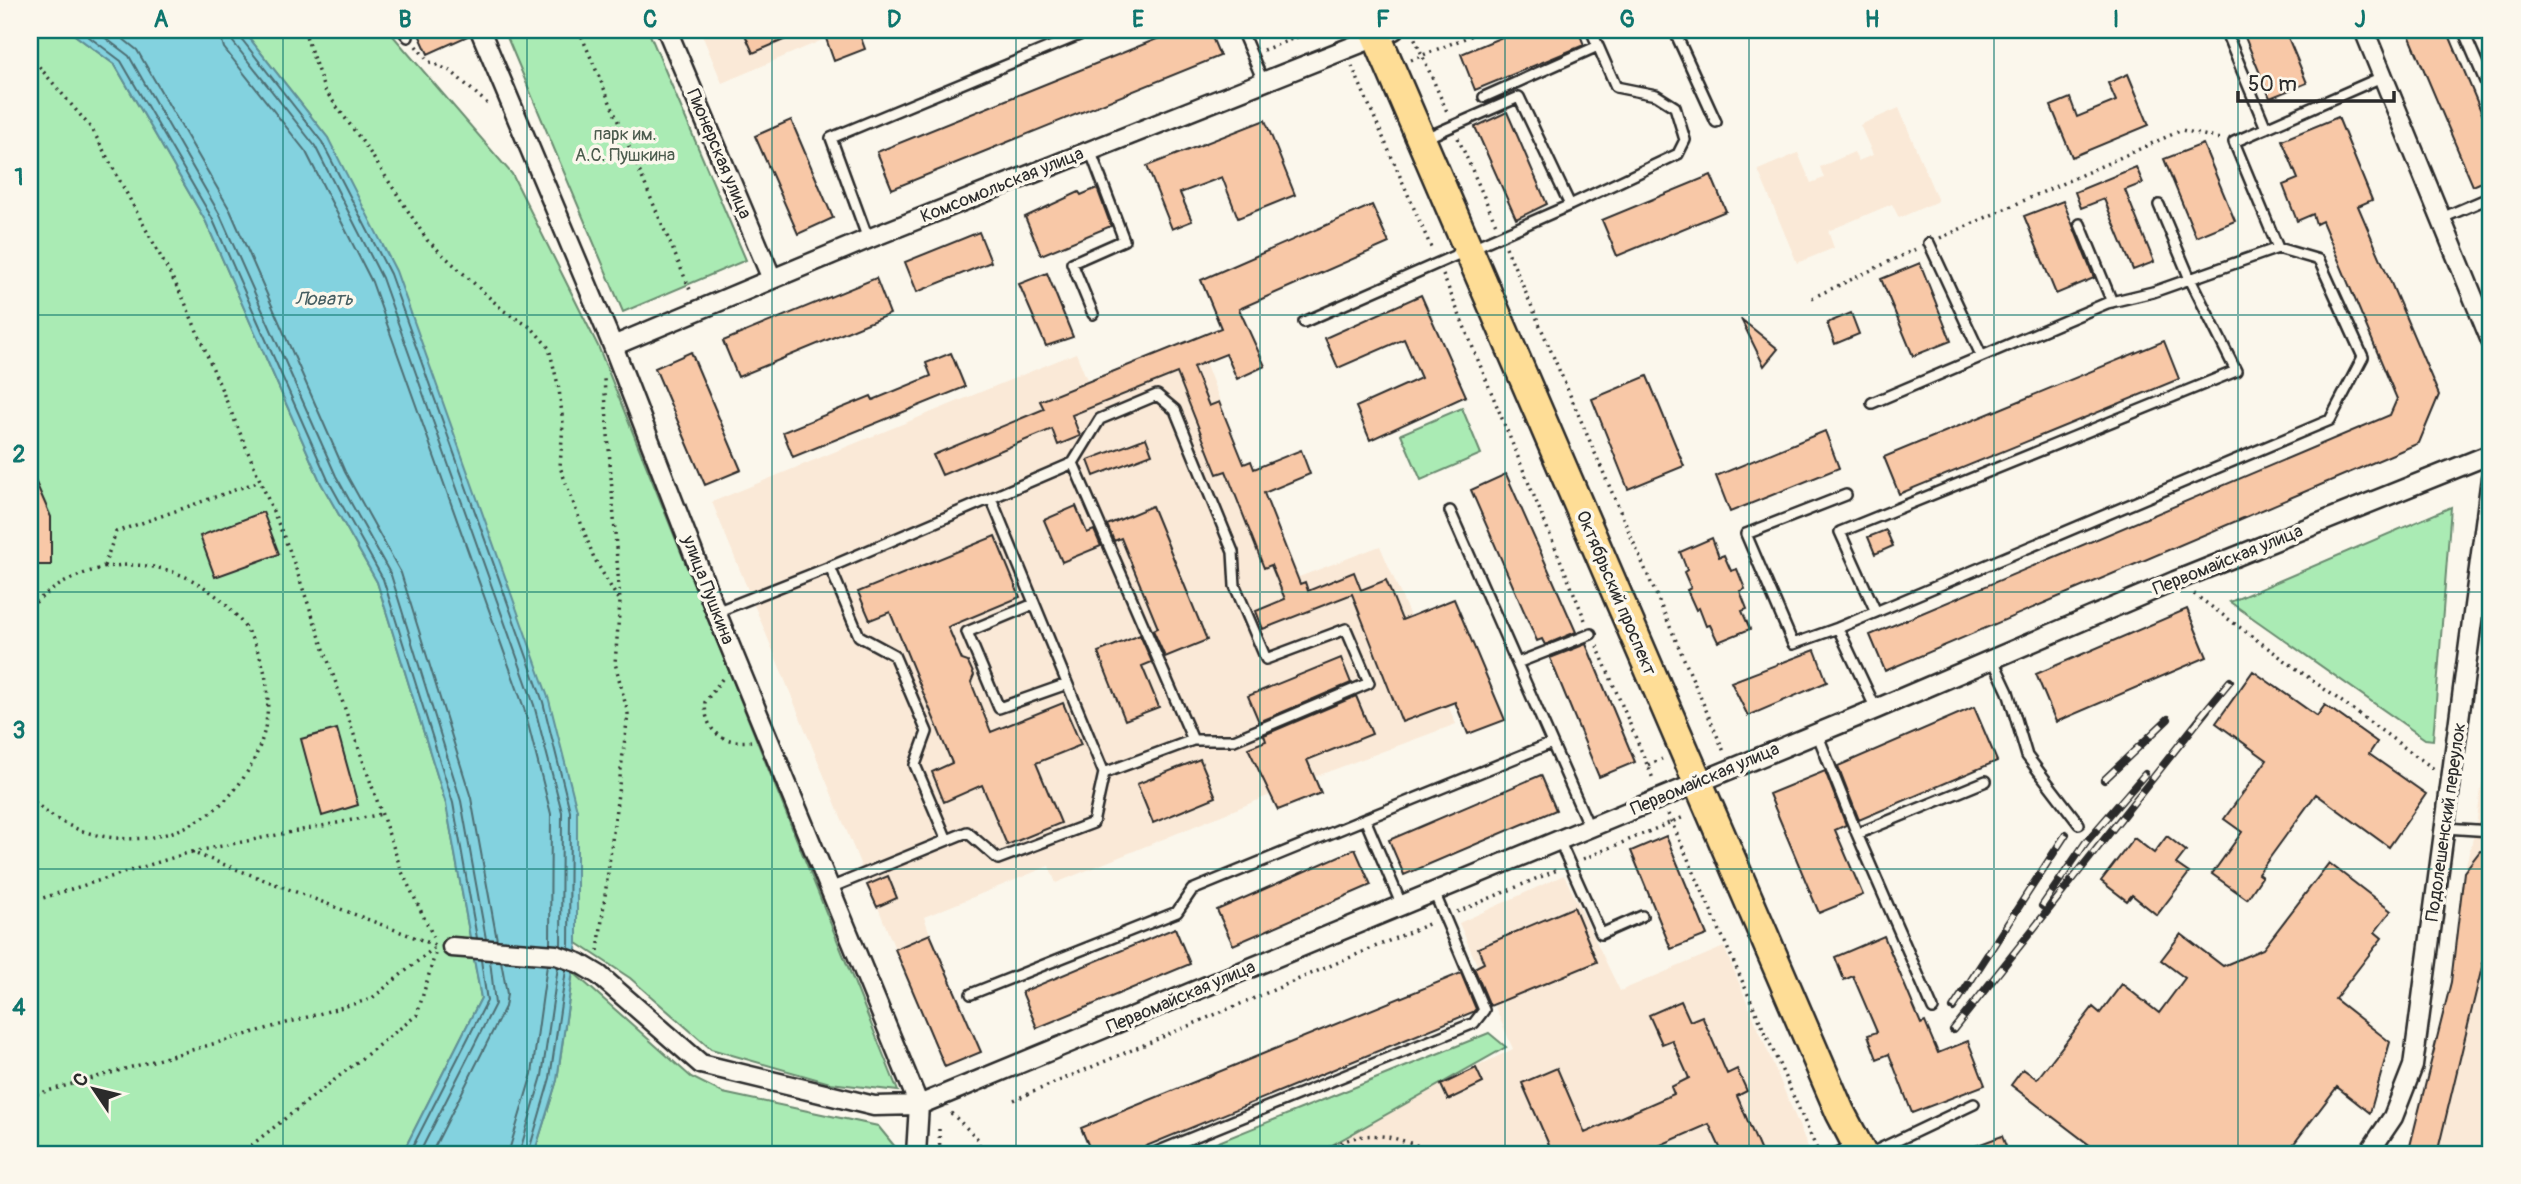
<svg xmlns="http://www.w3.org/2000/svg" width="2521" height="1184" font-family="Pangolin,sans-serif">
	<style>
		.built { fill: #fae9d7 }
		.green { fill: #aaebb4; stroke: #6a8b70; stroke-width: 2 }
		.water { fill: #83d2df; stroke: #608f97; stroke-width: 2 }
		.lines { fill: none; stroke-linecap: round; stroke-linejoin: round }
		.shore { stroke: #4e6e73; stroke-width: 2 }
		.building { fill: #f8c8a7; stroke: #2b2b2b; stroke-width: 2 }
		.lane-casing { stroke: #2b2b2b; stroke-width: 14 }
		.street-casing { stroke: #2b2b2b; stroke-width: 23 }
		.primary-casing { stroke: #2b2b2b; stroke-width: 33 }
		.path { stroke: #2b2b2b; stroke-width: 3.5; stroke-dasharray: 2 5; stroke-linecap: butt }
		.lane { stroke: #fbf7ec; stroke-width: 9 }
		.street { stroke: #fbf7ec; stroke-width: 18 }
		.primary { stroke: #fedd96; stroke-width: 28 }
		.rail-casing { stroke: #2b2b2b; stroke-width: 8 }
		.rail { stroke: #fbf7ec; stroke-width: 5; stroke-dasharray: 16; stroke-linecap: butt }
		.grid { fill: none; stroke: #0f766e; stroke-width: 2; stroke-opacity: 0.55 }
		.labels { text-anchor: middle; dominant-baseline: central; stroke-width: 7; stroke-linejoin: round; paint-order: stroke }
		.park-label { font-size: 18px; fill: #4b5b4d; stroke: #fbf7ec }
		.street-label { font-size: 18px; fill: #2b2b2b; stroke: #fbf7ec }
		.water-label { font-size: 19px; font-style: italic; fill: #455d61; stroke: #fbf7ec }
		.neatline { fill: none; stroke: #0f766e; stroke-width: 2.5 }
		.grid-label { font-size: 23px; text-anchor: middle; font-weight: bold; fill: #0f766e }
	</style>
	<rect width="100%" height="100%" fill="#fbf7ec"/>
	<filter id="ink" filterUnits="userSpaceOnUse"><feTurbulence type="fractalNoise" baseFrequency=".0143" numOctaves="2"/><feDisplacementMap in="SourceGraphic" scale="14" xChannelSelector="R" yChannelSelector="G"/><feConvolveMatrix kernelMatrix="1 2 1 2 8 2 1 2 1" color-interpolation-filters="sRGB"/></filter>
	<g filter="url(#ink)">
		<path class="built" d="M700 30H846L722 83Z
			M1899 108 1938 201 1899 218 1892 204 1828 231 1834 248 1797 263 1758 170 1798 153 1811 183 1824 178 1820 167 1854 152 1858 161 1873 155 1860 125Z
			M1196 338 1244 464 1251 461 1299 577 1380 546 1456 724 1314 777 1056 883 1049 866 924 917 930 934 895 949 712 502 1076 353 1088 382Z
			M2491 714V1154H2397L2395 1151 2411 1143 2451 982 2464 872 2476 827Z
			M1564 875 1620 991 1724 947 1811 1154H1307L1316 1144 1513 1049 1459 923Z"/>
		<path class="green" d="M30 30H68L115 65 206 222 321 483 377 582 446 804 481 998 402 1154H30Z
			M243 30H388L512 174 598 346 898 1091 830 1083 711 1049 630 978 577 943V810L328 138Z
			M504 30H648L746 260 623 312Z
			M1462 408 1481 454 1421 480 1401 434Z
			M2451 507 2433 740 2425 739 2230 602Z
			M573 972 691 1077 723 1093 878 1126 896 1148 893 1154H534L557 1080Z
			M1489 1033 1506 1047 1316 1154H1189Z"/>
		<path class="water" d="M68 30H243L328 138 396 271 549 700 577 810V943L557 1080 534 1154H402L481 998 446 804 377 582 321 483 206 222 115 65Z"/>
		<g class="lines">
			<path class="shore" d="M80 30 121 61 212 218 328 480 383 579 453 803 477 938
				M95 30 129 56 220 215 336 476 391 575 461 801 486 939
				M112 30 137 50 230 210 345 472 401 573 471 798 497 940
				M219 30 224 48 306 152 372 282 524 708 551 814 550 944
				M230 30 233 42 315 146 382 278 534 705 562 812 561 946
				M238 30 240 37 322 142 390 274 543 702 570 811 569 948
				M409 1154 487 1001 481 960
				M419 1154 495 1004 490 960
				M431 1154 505 1007 507 994 501 961
				M508 1154 532 1074 547 965
				M519 1154 542 1076 558 967
				M528 1154 550 1078 566 970"/>
		</g>
		<path class="building" d="M417 30H469L470 35 428 54Z
			M743 30H807L753 53Z
			M823 30H858L865 49 834 61Z
			M1179 30H1209L1220 56 892 189 877 152Z
			M1519 30H1578L1584 45 1475 90 1461 54Z
			M2242 30H2285L2307 83 2270 98Z
			M2407 30H2447L2491 135V178L2473 186Z
			M2128 74 2149 125 2072 157 2051 106 2070 98 2077 117 2116 101 2108 83Z
			M1507 112 1547 204 1516 219 1475 127Z
			M2338 117 2372 200 2358 206 2439 395 2419 443 1885 671 1870 635 2390 415 2397 399 2322 221 2316 224 2313 214 2297 221 2283 185 2298 179 2282 140Z
			M791 120 833 218 798 234 755 136Z
			M1265 120 1295 195 1238 218 1222 177 1180 193 1192 221 1172 229 1147 166Z
			M2203 144 2235 221 2196 237 2164 159Z
			M2136 167 2143 183 2125 190 2154 262 2133 270 2104 199 2081 208 2075 192Z
			M1711 175 1726 211 1617 256 1602 220Z
			M1097 188 1111 226 1041 255 1025 217 1079 192 1081 195Z
			M2063 201 2094 278 2056 294 2024 216Z
			M1372 205 1389 243 1239 309 1265 366 1237 379 1226 354 1193 367 1209 406 1219 402 1244 464 1251 461 1254 469 1301 450 1310 474 1264 493 1300 584 1305 582 1308 591 1354 572 1361 590 1386 580 1402 620 1454 599 1505 720 1468 734 1455 702 1402 722 1352 594 1263 629 1256 611 1285 599 1271 565 1264 568 1226 471 1217 474 1177 373 1072 415 1080 436 1058 445 1052 429 942 475 933 455 1044 409 1040 401 1221 328 1201 280Z
			M979 232 991 262 917 292 905 262Z
			M1920 263 1951 341 1913 356 1881 279Z
			M1047 273 1073 337 1046 346 1019 284Z
			M876 278 890 314 738 377 723 341Z
			M1421 295 1466 396 1370 440 1356 407 1421 378 1404 339 1338 368 1325 338Z
			M1851 313 1859 334 1835 344 1827 323Z
			M1741 319 1778 349 1764 366Z
			M2164 341 2179 379 1899 494 1884 457Z
			M691 352 741 470 705 485 655 368Z
			M951 353 965 387 793 457 783 432 871 396 873 400 931 376 926 363Z
			M1647 376 1684 466 1628 489 1592 399Z
			M1825 431 1839 468 1730 512 1716 476Z
			M1146 438 1152 454 1094 476 1088 460Z
			M30 469 51 517V565H30Z
			M1506 474 1576 632 1545 645 1542 639 1537 641 1471 490Z
			M1076 506 1087 533 1094 530 1101 546 1062 562 1044 520Z
			M1152 506 1207 640 1165 657 1153 630 1158 628 1121 538 1114 541 1107 525Z
			M263 512 279 554 215 577 200 536Z
			M1886 530 1893 546 1875 554 1868 537Z
			M995 536 1020 597 948 627 962 660 968 662 974 675 971 682 991 732 1063 703 1081 745 1036 763 1061 823 1007 845 982 785 944 802 932 772 952 763 890 612 870 620 858 592Z
			M1712 538 1719 557 1724 555 1731 571 1737 569 1745 589 1740 591 1747 609 1742 611 1750 629 1718 642 1710 625 1706 626 1699 608 1696 610 1687 590 1691 588 1684 572 1687 570 1680 552Z
			M2187 609 2207 657 2056 722 2036 674Z
			M1140 635 1152 662 1142 666 1159 707 1125 720 1098 652Z
			M1586 644 1635 762 1599 777 1550 658Z
			M1815 650 1827 682 1748 716 1731 682Z
			M1341 658 1351 683 1259 722 1248 696Z
			M2253 671 2317 716 2325 705 2377 742 2369 754 2426 794 2389 847 2316 794 2258 874 2262 877 2247 899 2212 874 2242 832 2224 819 2267 760 2216 723Z
			M1356 696 1372 734 1307 760 1321 793 1278 810 1248 748 1266 741 1264 735Z
			M1974 707 1997 761 1859 820 1838 766Z
			M337 729 358 805 322 816 301 739Z
			M1200 759 1216 797 1153 823 1137 784Z
			M1825 771 1846 825 1835 830 1863 895 1819 913 1769 794Z
			M1541 775 1556 810 1404 875 1389 840Z
			M1666 836 1707 935 1671 949 1631 851Z
			M2167 836 2186 851 2176 864 2189 873 2157 915 2132 895 2127 901 2101 881 2134 838 2154 853Z
			M1355 849 1371 885 1233 945 1217 910Z
			M2480 851 2491 853V965L2483 963 2437 1154H2408L2451 982 2464 872Z
			M2329 863 2391 911 2375 932 2382 938 2335 999 2390 1042 2370 1113 2337 1087 2286 1154H2086L2092 1147 2011 1085 2023 1069 2037 1079 2093 1007 2100 1013 2122 984 2159 1013 2185 978 2161 960 2181 934 2223 966 2263 949Z
			M888 876 897 898 877 907 867 885Z
			M1574 907 1597 962 1490 1006 1474 968 1484 963 1478 948Z
			M1175 928 1190 964 1037 1028 1022 992Z
			M930 934 981 1052 945 1067 895 949Z
			M1884 936 1921 1024 1925 1022 1938 1053 1968 1041 1985 1085 1912 1113 1889 1054 1877 1059 1868 1035 1877 1032 1853 976 1844 980 1835 957Z
			M1461 973 1476 1009 1473 1012 1127 1154H1092L1081 1128Z
			M1681 1001 1690 1021 1702 1016 1727 1074 1737 1069 1747 1091 1737 1096 1762 1154H1723L1709 1124 1640 1154H1553L1522 1083 1557 1068 1585 1133 1674 1094 1671 1087 1689 1078 1672 1040 1662 1044 1649 1015Z
			M1476 1068 1483 1083 1448 1100 1441 1085Z
			M2002 1136 2009 1154H1959V1152Z"/>
		<g class="lines">
			<defs>
				<path id="lane" d="M402 30 408 37
					M1241 30 1263 81
					M1674 30 1716 122
					M2225 30 2266 128
					M2463 30 2491 95
					M1484 97 1598 46
					M1423 139 1519 97 1570 205
					M1090 150 1124 240 1072 263 1093 314
					M2442 218 2491 197
					M2080 224 2112 302
					M868 239 831 138 1091 30
					M1929 243 1981 355
					M1304 322 1570 205 1678 154 1685 140 1675 107 1656 95 1616 87 1591 30
					M1872 403 2107 303 2153 292 2278 248
					M1073 463 1100 419 1157 395 1175 410 1233 552 1235 586 1266 659 1346 629 1369 683 1234 740H1193
					M991 498 1104 773
					M1450 511 1589 827
					M830 567 859 636 894 655 927 732 915 765 947 840
					M1034 604 967 632 999 708 1067 684
					M716 612 830 567 1073 463 1193 740 1104 773 1093 823 998 859 967 832 830 888
					M1876 612 1840 532 2236 371 2190 279 2159 205
					M1838 628 1793 644 1746 534 1846 495
					M1992 658 2008 692 2027 756 2079 824
					M1517 663 1591 634
					M1876 709 1838 628 2330 420 2363 357 2319 260 2278 248 2234 142 2384 76
					M1817 733 1857 834 1933 1009
					M2445 828 2491 831
					M1857 834 1986 781
					M1559 840 1601 934 1642 916
					M1402 906 1365 819 1552 743
					M971 994 1177 912 1192 890 1365 819
					M1152 1154 1474 1023 1484 1010 1434 892
					M1835 1154 1853 1146
					M1869 1154 1974 1104"/>
				<path id="street" d="M480 30 613 346 716 612 919 1105 916 1154
					M667 30 772 279
					M2364 30 2491 341
					M613 346 868 239 1394 30
					M452 947 556 955 579 963 599 975 701 1064 874 1106 919 1105 1876 709 2175 581 2491 454
					M2368 1154 2393 1117 2413 1066 2491 478"/>
				<path id="primary" d="M1374 30 1840 1112 1862 1154"/>
			</defs>
			<use href="#lane" class="lane-casing"/>
			<use href="#street" class="street-casing"/>
			<use href="#primary" class="primary-casing"/>
			<path class="path" d="M304 30 324 89 367 148 427 240 504 311 532 328 549 348 559 389 563 423 560 467 594 558 619 601
				M579 30 691 292
				M1412 32 1448 114
				M416 46 428 61 452 72 491 107
				M1263 50 1316 30
				M30 56 92 129 183 298 289 549 402 872 435 940
				M1411 60 1485 30
				M1352 66 1433 252
				M1458 138 1496 224
				M1940 238 2182 130 2220 139
				M1506 247 1725 754
				M1443 275 1585 620
				M1812 298 1918 248
				M104 566 116 532 260 481
				M2194 594 2434 769
				M30 607C166 484 344 657 233 792 211 817 178 835 145 838 103 842 59 829 30 797
				M1597 646 1654 781
				M722 679 705 702C705 733 723 744 751 741
				M1648 765 1662 759
				M1668 814 1819 1154
				M192 852 382 814
				M1583 859 1686 816
				M30 902 191 852 435 945
				M1457 912 1557 870
				M598 951 628 714 615 663 620 602 604 379
				M30 1096 371 999 434 948
				M1014 1100 1431 923
				M951 1113 978 1139 982 1154
				M939 1129 940 1154
				M240 1154 417 1015 435 954
				M1323 1154C1364 1122 1397 1138 1440 1154"/>
			<use href="#lane" class="lane"/>
			<use href="#street" class="street"/>
			<use href="#primary" class="primary"/>
			<defs>
				<path id="rail" d="M2201 716 2230 681
					M2104 780 2168 719
					M2042 906 2086 842 2145 774
					M1953 1008 2066 834
					M1953 1030 2207 710"/>
			</defs>
			<use href="#rail" class="rail-casing"/>
			<use href="#rail" class="rail"/>
		</g>
	</g>
	<path class="grid" d="M283 30V1154M527 30V1154M772 30V1154M1016 30V1154M1260 30V1154M1505 30V1154M1749 30V1154M1994 30V1154M2238 30V1154M30 315H2491M30 592H2491M30 869H2491"/>
	<g class="labels">
		<g class="park-label">
			<text x="625" y="134">парк им.<tspan x="625" dy="21">А.С. Пушкина</tspan></text>
		</g>
		<g class="street-label">
			<text transform="translate(719 154) rotate(67)">Пионерская улица</text>
			<text transform="translate(1002 185) rotate(-22)">Комсомольская улица</text>
			<text transform="translate(2228 560) rotate(-22)">Первомайская улица</text>
			<text transform="translate(708 590) rotate(69)">улица Пушкина</text>
			<text transform="translate(1616 593) rotate(67)">Октябрьский проспект</text>
			<text transform="translate(1705 779) rotate(-23)">Первомайская улица</text>
			<text transform="translate(2446 822) rotate(-82)">Подолешенский переулок</text>
			<text transform="translate(1181 997) rotate(-23)">Первомайская улица</text>
		</g>
		<g class="water-label">
			<text x="324" y="299">Ловать</text>
		</g>
	</g>
	<rect width="2521" height="1184" fill="none" stroke="#fbf7ec" stroke-width="77"/>
	<g transform="translate(94 1089) rotate(305)" stroke="#fbf7ec" stroke-width="5" paint-order="stroke">
	<path d="M0-5L12 26L0 18L-12 26Z" fill="#2b2b2b"/>
	<text y="-10" font-size="19" font-weight="bold" text-anchor="middle" fill="#2b2b2b">С</text>
	</g>
	<path d="M2238 91v10h156v-10" fill="none" stroke="#2b2b2b" stroke-width="3.5"/>
	<text x="2248" y="91" font-size="21" fill="#2b2b2b" stroke="#fbf7ec" stroke-width="5" paint-order="stroke">50 m</text>
	<rect x="38" y="38" width="2444" height="1108" class="neatline"/>
	<g class="grid-label">
		<text x="161" y="27">A</text>
		<text x="405" y="27">B</text>
		<text x="650" y="27">C</text>
		<text x="894" y="27">D</text>
		<text x="1138" y="27">E</text>
		<text x="1383" y="27">F</text>
		<text x="1627" y="27">G</text>
		<text x="1872" y="27">H</text>
		<text x="2116" y="27">I</text>
		<text x="2360" y="27">J</text>
		<text x="19" y="185">1</text>
		<text x="19" y="462">2</text>
		<text x="19" y="738">3</text>
		<text x="19" y="1015">4</text>
	</g>
</svg>
